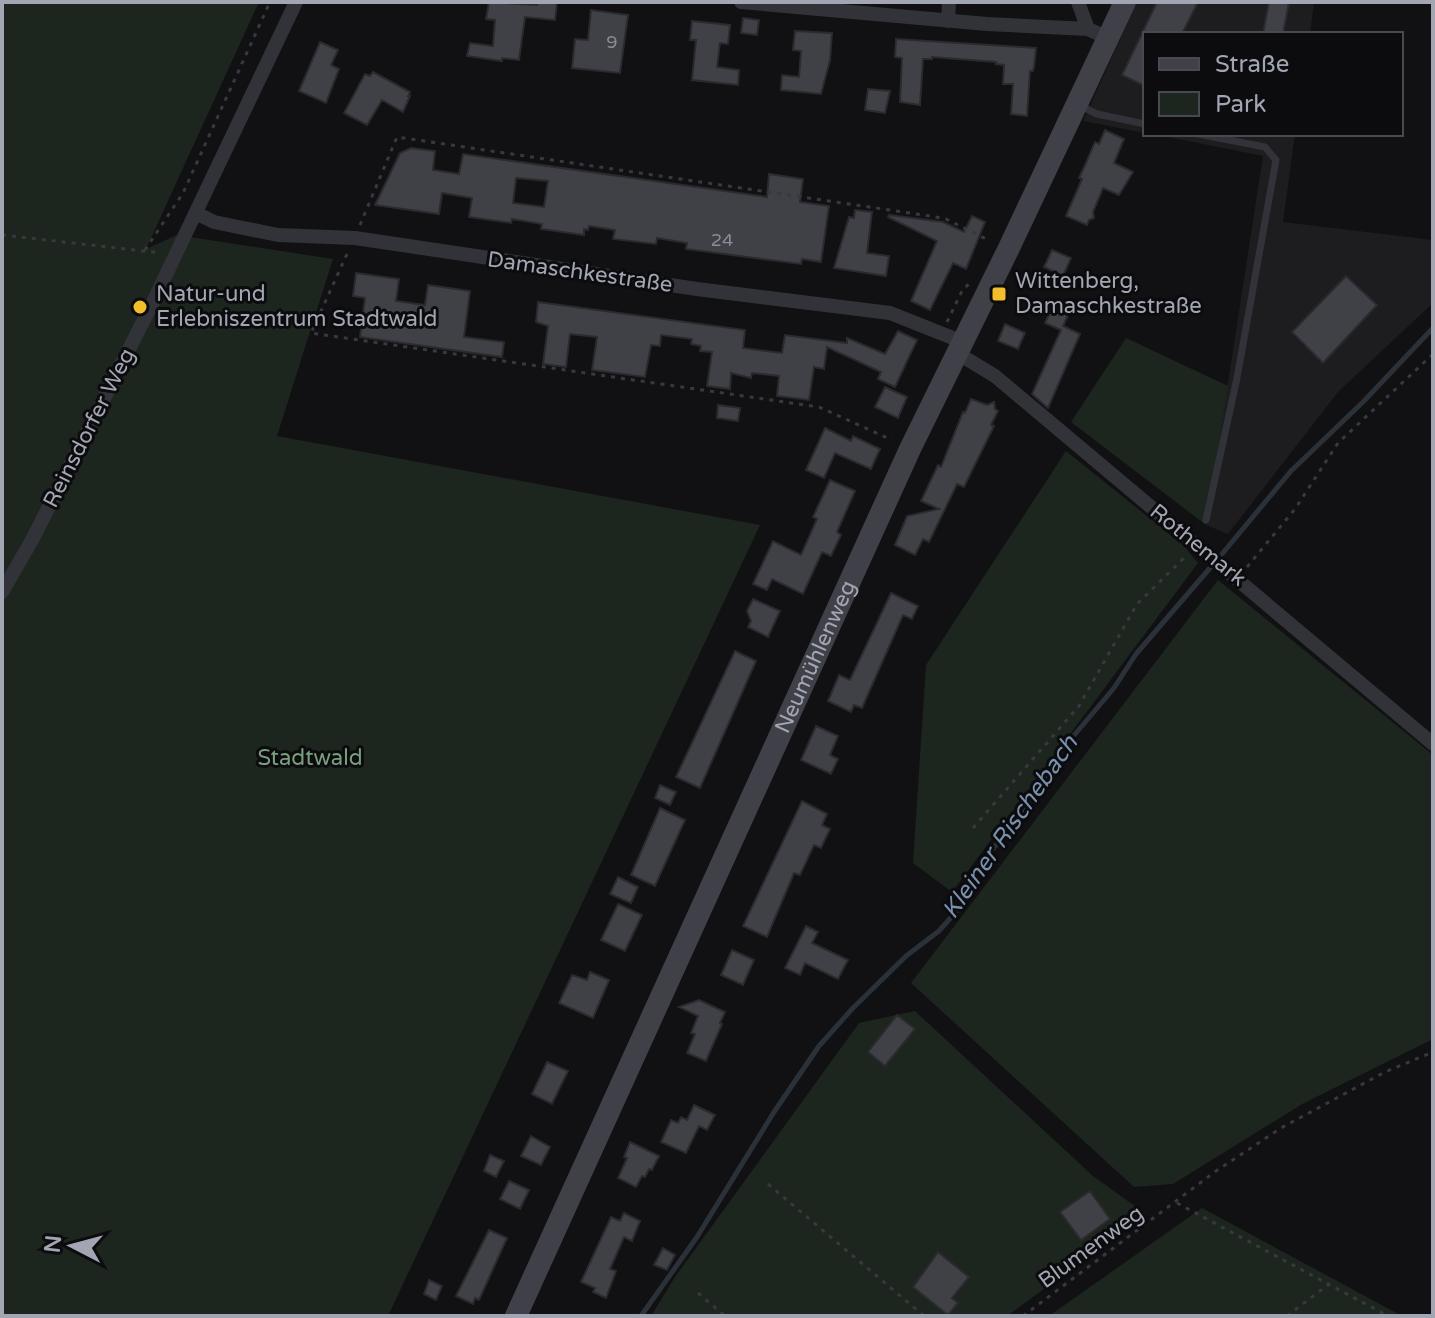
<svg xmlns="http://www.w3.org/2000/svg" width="1435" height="1318" font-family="'Varela Round',sans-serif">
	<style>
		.built { fill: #1d1d20 }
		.green { fill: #1d251f }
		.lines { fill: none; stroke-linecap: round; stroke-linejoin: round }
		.stream { stroke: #2a3138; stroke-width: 5 }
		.building { fill: #404146; stroke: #2b2b2f; stroke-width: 2; fill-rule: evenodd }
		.path { stroke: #38393f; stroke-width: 3; stroke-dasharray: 4 6; stroke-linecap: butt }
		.lane { stroke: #323338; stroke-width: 7 }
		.street { stroke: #323338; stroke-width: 14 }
		.secondary { stroke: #404148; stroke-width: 22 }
		.poi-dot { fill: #f2be29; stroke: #0c0c0e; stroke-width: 3 }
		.labels { text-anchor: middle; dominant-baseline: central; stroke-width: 6; stroke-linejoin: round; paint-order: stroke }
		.number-label { font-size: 18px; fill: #8a8d98 }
		.street-label { font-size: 22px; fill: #a2a6b3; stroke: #0c0c0e }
		.poi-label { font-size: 22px; fill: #a2a6b3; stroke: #0c0c0e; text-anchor: start }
		.park-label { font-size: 22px; fill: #799f7e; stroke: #0c0c0e }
		.water-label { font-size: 24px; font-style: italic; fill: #7891af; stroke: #0c0c0e }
	</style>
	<rect width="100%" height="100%" fill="#111113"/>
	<path class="built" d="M1137 2H1314L1310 34H1145V133L1083 121Z
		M1153 134H1295L1283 222 1433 240V303L1338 392 1228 534 1206 525 1263 156Z"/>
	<path class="green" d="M2 2H259L146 249 177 235 333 259 277 436 760 525 388 1316H2Z
		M1126 338 1228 386 1206 525 1071 422Z
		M1066 451 1183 545 1198 563 952 892 913 863 926 665Z
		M1218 580 1433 755V1039L1304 1103 1173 1184 1134 1187 911 983Z
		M915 1011 1093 1176 1146 1214 1007 1316H651L675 1277 859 1023Z
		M1202 1208 1402 1316H1049Z"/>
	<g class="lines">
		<path class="stream" d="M1222 554 1291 471 1363 402 1433 328
			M641 1316 697 1237 774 1112 819 1046 852 1009 906 956 939 931 961 906 982 861 1024 813 1060 752 1114 688 1136 654 1210 568"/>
	</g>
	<path class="building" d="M489 2 537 5V2H557L555 20 525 17 519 60 502 58V61L467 56 470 43 493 46 495 20 486 19Z
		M1157 2H1198L1182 34H1145V86L1122 75Z
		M1269 2H1289L1283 34H1263Z
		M591 10 628 15 620 73 572 68 575 39 588 40Z
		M743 18 759 20 757 35 741 33Z
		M692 21 730 25 728 44 720 43 717 67 739 70 738 85 692 80 696 40H690Z
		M795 31 832 33 830 60 821 94 781 90 782 75 799 77 801 51 793 50Z
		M896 39 1036 48 1034 67 1033 71H1030L1027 116 1011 114 1013 84H1003L1004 65 996 64V62L932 57V59H923L920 105 900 102 902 58 895 57Z
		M320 42 338 50 331 65 339 69 326 103 299 91Z
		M373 72 410 92 408 96H410L403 112 382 100 367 125 344 113 365 74 370 76Z
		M868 89 890 91 885 113 865 110Z
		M1105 130 1124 139 1114 163 1133 172 1119 195 1103 188 1093 212 1094 218 1089 220 1087 225 1066 216 1082 179 1079 178 1086 163 1095 142 1099 144Z
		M411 148 435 151 433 170 459 174 463 154 767 197 769 174 803 179 800 202 829 206 821 262 802 259 801 264 686 249 687 243 657 238 656 244 613 239 615 230 589 226 588 230 584 229V235L541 229 542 224 512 219 511 223 469 217 472 198 442 193 439 214 375 205 400 153ZM516 178 548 181 544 207 513 203Z
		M855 210 872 212 867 253 889 256 886 276 834 268 849 217 854 218Z
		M889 215 943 222 964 232 972 216 985 222 966 269 953 263 930 310 911 301 937 241 888 217Z
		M1052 250 1071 258 1063 276 1044 267Z
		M356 273 399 279 396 301 425 305 428 285 470 291 464 337 504 342 502 357 360 337 365 298 353 296Z
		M1346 276 1377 305 1323 363 1292 332Z
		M538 302 745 330 743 348 782 353 785 335 847 343V338L885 354 898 331 917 340 895 387 878 379 881 372 827 347 824 369 814 367 809 400 777 396 779 376 752 373 751 378 731 373 730 389 707 386 712 352 700 351 701 346 691 344 692 339 661 335 660 346 651 345 645 377 592 370 597 337 570 334 566 367 543 364 548 326 536 322Z
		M1052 308 1068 315 1063 326 1080 334 1048 408 1032 394 1061 330 1045 323Z
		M1005 324 1025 333 1018 349 998 341Z
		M885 387 907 397 898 418 875 407Z
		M971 399 987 405 994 402 995 409 998 411 991 425 994 426 964 487 957 484 929 542 923 539 915 555 895 545 907 516 939 509 921 501 938 465 941 467 963 412 965 413Z
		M718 405 740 408 738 421 717 418Z
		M825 428 851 441 853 436 880 449 871 469 835 453 824 478 806 470Z
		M830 480 855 491 837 532 841 535 831 556 822 552 803 594 772 579 767 590 753 584 773 541 801 555 817 519 813 517Z
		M891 593 918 606 912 619 903 615 862 708 854 705 851 712 828 701 839 675 850 680Z
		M753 599 780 611 768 637 748 627 751 621 747 611Z
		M735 651 756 661 700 788 676 777Z
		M816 726 838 736 830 755 838 759 831 774 801 760Z
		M660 785 676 792 670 805 655 798Z
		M802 801 827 814 822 825 830 829 821 848 814 845 800 875 794 873 767 937 743 926Z
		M660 808 685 820 655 886 631 875Z
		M618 877 638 887 631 903 610 894Z
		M618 904 642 915 625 951 601 940Z
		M806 926 818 932 812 943 848 960 838 979 805 963 800 975 785 968Z
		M732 950 754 960 743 985 721 975Z
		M590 972 609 980 593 1018 559 1003 572 975 587 980Z
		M699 1000 725 1012 720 1023 722 1024 706 1061 687 1053 695 1034 691 1033 698 1016 679 1007Z
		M897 1015 915 1029 885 1066 868 1052Z
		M547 1062 568 1071 552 1104 532 1094Z
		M694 1105 715 1115 707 1130 699 1126 686 1153 661 1142 671 1120 678 1123 681 1117 687 1120Z
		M531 1136 550 1147 541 1165 521 1156Z
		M630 1142 659 1156 652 1170 649 1169 645 1177 642 1176 636 1187 618 1178 627 1158 624 1157Z
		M490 1155 504 1161 496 1177 484 1171Z
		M509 1181 529 1190 520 1209 500 1199Z
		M1090 1191 1110 1219 1081 1240 1060 1212Z
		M624 1213 640 1221 632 1241 624 1237 610 1269 616 1271 606 1298 593 1292 595 1288 581 1282 611 1217 620 1221Z
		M489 1230 507 1238 479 1300 475 1298 473 1304 456 1296Z
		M663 1248 675 1255 667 1270 654 1265Z
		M938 1252 969 1277 952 1298 958 1303 948 1315 913 1287Z
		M429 1280 442 1286 436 1300 424 1294Z"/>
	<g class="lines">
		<path class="path" d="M360 225 397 137 930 216 946 219 990 241
			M2 235 161 253
			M145 250 183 193 270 2
			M347 254 311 333 819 407 892 440
			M947 322 963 289 969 284
			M1247 567 1295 509 1338 443 1433 354
			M973 828 1079 706 1137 604 1186 556
			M768 1184 924 1316
			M1177 1203 1388 1316
			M698 1293 725 1316
			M1023 1316 1216 1171 1281 1128 1385 1072 1433 1052
			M1287 1316 1329 1284"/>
		<path class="lane" d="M1079 105 1097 114 1145 124
			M1198 134 1265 147 1276 160 1237 378 1206 520"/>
		<path class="street" d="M741 2 987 24 1088 29 1108 38
			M1078 2 1088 29
			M948 21 949 2
			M196 213 214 222 278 235 355 238 697 289 890 313 963 342
			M957 353 995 376 1433 744
			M2 592 32 540 153 302 296 2"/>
		<path class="secondary" id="s1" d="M516 1316 910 449 1008 250 1125 2"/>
	</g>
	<g class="poi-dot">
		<rect x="991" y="286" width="16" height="16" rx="4"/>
		<circle cx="140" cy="307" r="8"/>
	</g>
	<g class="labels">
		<g class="number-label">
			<text x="612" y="42">9</text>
			<text x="722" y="240">24</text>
		</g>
		<g class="street-label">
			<text transform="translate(580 272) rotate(8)">Damaschkestraße</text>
			<text transform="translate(89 428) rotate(-63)">Reinsdorfer Weg</text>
			<text transform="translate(1198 545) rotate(39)">Rothemark</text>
			<text stroke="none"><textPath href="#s1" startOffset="724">Neumühlenweg</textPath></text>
			<text transform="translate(1091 1247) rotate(-36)">Blumenweg</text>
		</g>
		<g class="poi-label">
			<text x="1015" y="281">Wittenberg,<tspan x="1015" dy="25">Damaschkestraße</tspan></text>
			<text x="156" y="294">Natur-und<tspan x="156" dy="25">Erlebniszentrum Stadtwald</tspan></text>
		</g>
		<g class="park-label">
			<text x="310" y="758">Stadtwald</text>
		</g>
		<g class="water-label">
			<text transform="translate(1010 827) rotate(-55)">Kleiner Rischebach</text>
		</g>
	</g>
	<rect width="1435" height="1318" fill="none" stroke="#a2a6b3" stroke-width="8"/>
	<rect x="1143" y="32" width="260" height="104" fill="#0c0c0e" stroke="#484a50" stroke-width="2"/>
	<rect x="1159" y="58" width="40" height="12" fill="#404148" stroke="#484a50" stroke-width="2"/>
	<text x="1215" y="72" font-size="24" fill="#a2a6b3">Straße</text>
	<rect x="1159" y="92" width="40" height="24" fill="#1d251f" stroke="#484a50" stroke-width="2"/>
	<text x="1215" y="112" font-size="24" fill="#a2a6b3">Park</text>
	<g transform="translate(72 1246) rotate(276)" stroke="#0c0c0e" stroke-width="6" paint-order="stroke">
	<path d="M0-6L14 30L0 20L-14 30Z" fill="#a2a6b3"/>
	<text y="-12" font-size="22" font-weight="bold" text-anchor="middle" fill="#a2a6b3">N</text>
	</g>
</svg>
